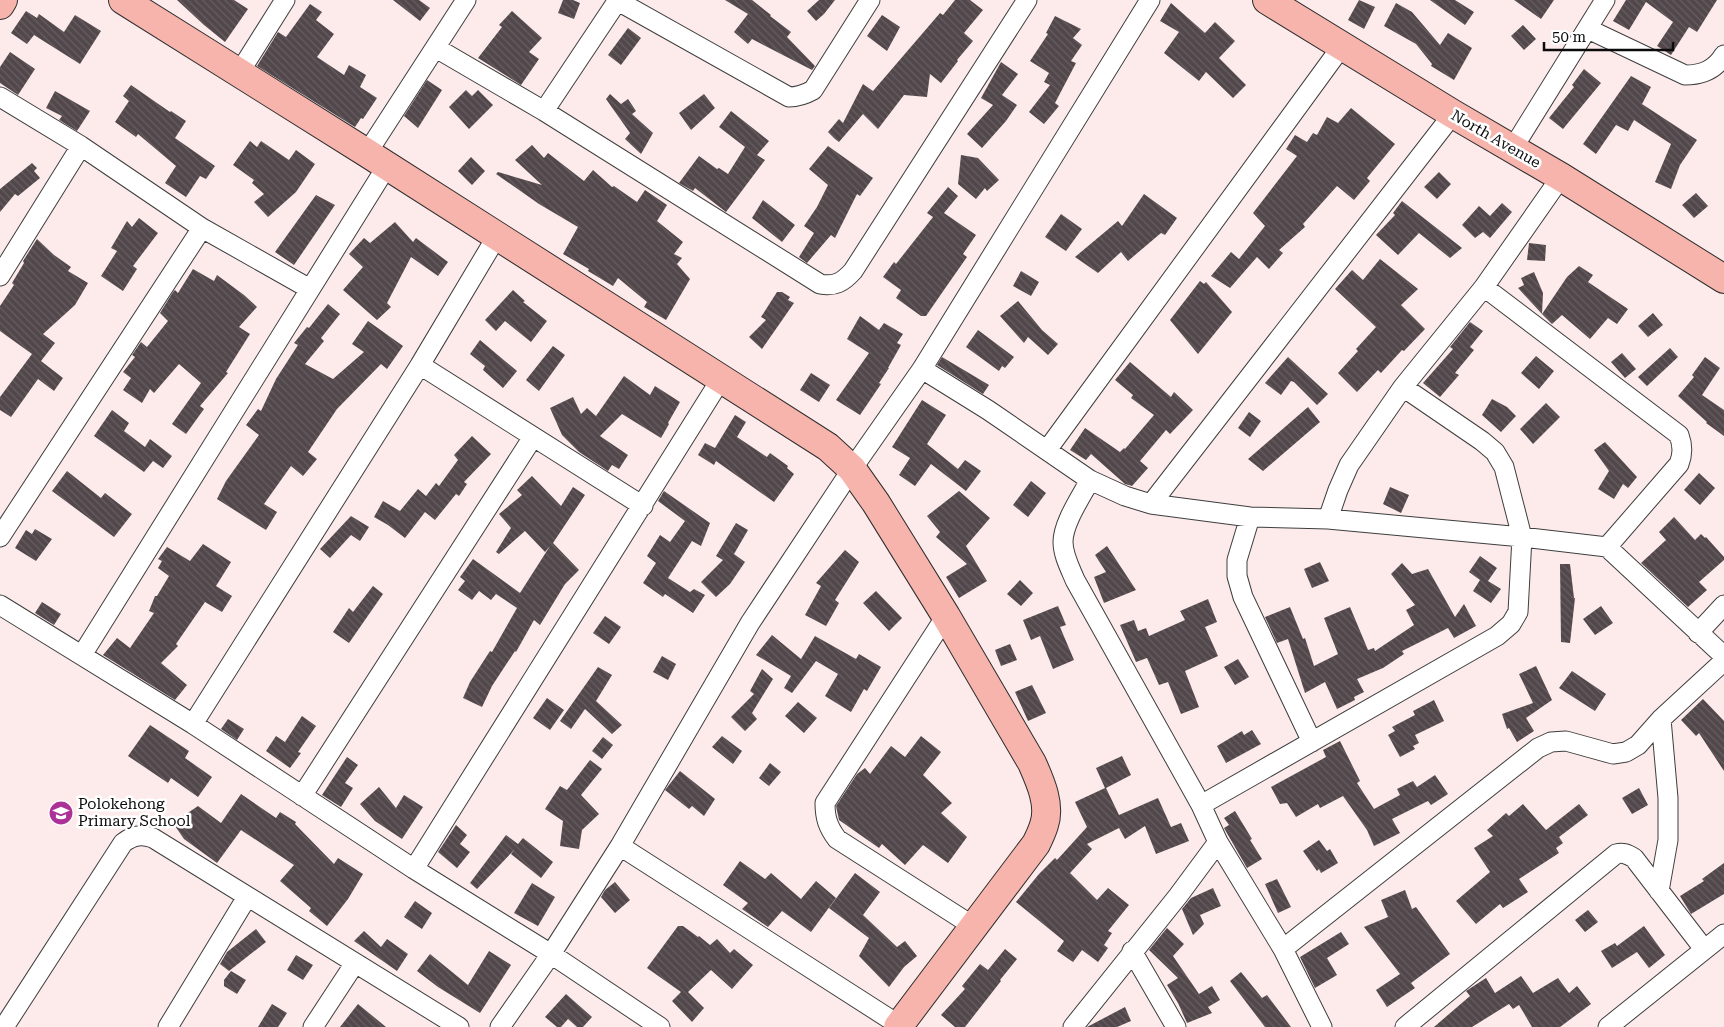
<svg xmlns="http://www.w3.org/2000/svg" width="1724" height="1027" font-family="'Roboto Serif',serif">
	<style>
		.building { fill: url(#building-back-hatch) }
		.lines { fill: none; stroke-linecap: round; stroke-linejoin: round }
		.street-casing { stroke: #3e3e3e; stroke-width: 21 }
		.secondary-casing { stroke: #2d2d2d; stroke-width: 30 }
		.street { stroke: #fff; stroke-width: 19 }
		.secondary { stroke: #f7b4ac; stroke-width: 28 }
		.labels { text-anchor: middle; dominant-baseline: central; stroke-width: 5; stroke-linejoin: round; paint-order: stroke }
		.street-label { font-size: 15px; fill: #0b0b0b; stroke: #fff }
		.poi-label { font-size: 15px; fill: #0b0b0b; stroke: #fff; text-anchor: start }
	</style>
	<defs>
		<pattern id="building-back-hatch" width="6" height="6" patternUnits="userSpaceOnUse" patternTransform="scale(1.25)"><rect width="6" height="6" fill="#52484c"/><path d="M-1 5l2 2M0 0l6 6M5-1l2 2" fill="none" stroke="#665e61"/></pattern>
	</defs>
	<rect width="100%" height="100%" fill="#fdebeb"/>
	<path class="building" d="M177 0H234L248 9 225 42 204 25Z
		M393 0H419L430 8 420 21Z
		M563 0H573L580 3 574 19 558 13Z
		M725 0H752L771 15 770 16 791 32 787 37 815 66 812 70 752 39 748 44 734 32 748 14Z
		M819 0H835L824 14 816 21 807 11Z
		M955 0H970L983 10 964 33 973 41 957 60 958 61 941 83 930 74 927 97 904 95 878 129 863 114 839 142 835 139 828 132 839 119 843 123 863 84 873 91 940 13 943 15Z
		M1359 0 1375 7 1364 29 1348 20Z
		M1430 0H1455L1474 12 1465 25Z
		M1514 0H1554L1541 19Z
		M1626 0H1717L1697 32 1689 27 1671 55 1657 46 1673 22 1646 2 1629 30 1613 21Z
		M1171 3 1205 33 1215 22 1235 41 1219 58 1246 85 1233 98 1206 72 1199 81 1164 53 1179 32 1160 21Z
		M1396 3 1412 12 1440 45 1448 33 1472 48 1454 80 1431 66 1432 64 1416 44 1384 26Z
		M310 4 322 12 316 20 334 34 317 57 344 75 349 65 366 75 360 87 377 98 363 119 361 118 355 127 257 66 278 32 286 37Z
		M26 11 37 18 39 14 64 32 75 15 101 31 80 64 34 35 27 44 11 33Z
		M512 11 542 38 529 52 539 59 521 85 478 58 502 27 499 25Z
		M882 15 900 27 887 51 867 36Z
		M1055 16 1081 29 1073 38 1082 45 1071 61 1076 63 1055 103 1059 106 1044 124 1029 112 1050 85 1044 82 1049 73 1030 61 1048 34 1046 33Z
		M1523 25 1536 39 1524 50 1511 36Z
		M628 28 641 38 621 65 608 55Z
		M10 52 35 69 18 95 0 83V67Z
		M1001 62 1018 74 1002 95 1017 105 1006 121 982 148 967 134 993 105 981 98Z
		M1584 69 1601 83 1563 129 1549 118 1574 87 1572 85Z
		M1631 76 1651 87 1642 104 1697 140 1680 165 1671 189 1655 182 1671 144 1634 120 1628 131 1616 125 1596 154 1583 144Z
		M427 80 442 90 418 128 404 116Z
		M131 85 170 112 171 111 186 121 175 138 215 166 206 179 200 176 186 197 165 183 176 166 138 134 136 137 115 122 129 101 123 96Z
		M466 90 472 96 478 90 493 105 469 129 449 107Z
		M55 91 90 111 77 131 59 120 62 116 46 108Z
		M610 94 621 104 628 99 636 111 632 114 653 133 641 154 625 139 630 133 606 99Z
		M704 94 715 108 691 130 679 113Z
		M1351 108 1395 144 1367 178 1370 181 1354 200 1337 186 1303 224 1305 227 1279 250 1283 253 1269 269 1257 257 1230 288 1211 276 1231 252 1239 259 1265 226 1253 213 1297 156 1286 149 1295 135 1307 142 1313 133 1317 135 1327 117 1338 123Z
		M731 111 769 141 757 155 765 160 726 212 695 188 693 191 679 183 699 156 717 169 719 168 728 174 745 147 719 127Z
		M250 141 257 147 261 141 289 160 296 150 315 164 296 192 268 217 254 202 264 194 252 183 254 180 233 165Z
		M532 145 544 158 548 153 584 181 593 170 612 187 614 186 637 202 645 190 667 205 657 221 683 242 674 254 682 258 677 264 690 279 666 320 644 307 647 302 618 278 613 286 588 271 589 269 563 254 578 227 539 204 496 174 498 172 542 185 515 160Z
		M828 146 873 178 860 196 857 194 835 238 831 235 807 263 799 257 814 233 804 226 817 207 828 185 809 169Z
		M961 155 978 158 999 180 987 191 985 188 976 199 958 184Z
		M471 157 485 171 472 185 458 171Z
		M32 163 37 168 34 171 40 178 18 196 15 194 0 212V189Z
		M1439 172 1451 184 1437 199 1424 187Z
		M948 187 958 196 944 213 976 235 963 254 967 257 946 287 926 316H921L896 298 901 290 883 277 894 262 896 264 933 217 927 213Z
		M1696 193 1708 206 1694 218 1682 205Z
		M1144 194 1177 218 1165 235 1161 233 1128 261 1121 252 1098 273 1075 257 1118 221 1122 226Z
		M316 195 335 205 294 265 275 252Z
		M763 200 795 225 782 242 752 218Z
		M1402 201 1462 248 1450 258 1419 233 1398 255 1376 235 1395 215 1393 213Z
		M1502 203 1512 212 1490 238 1483 232 1475 238 1462 225 1479 206 1490 216Z
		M1061 214 1082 229 1066 251 1045 237Z
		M139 218 158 233 133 266 137 269 123 291 101 276 117 251 111 248 127 221 132 227Z
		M395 222 413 242 416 238 448 262 438 276 411 257 387 303 391 307 377 320 343 290 363 267 349 254 364 238 370 243Z
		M37 239 54 255 71 267 68 271 88 283 75 305 43 334 55 343 41 361 63 378 54 391 38 379 11 417 0 410V397L32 354 0 331V306L14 285 12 283 24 263 23 261Z
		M1529 243 1546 245 1545 261 1527 260Z
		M1380 259 1418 289 1401 305 1425 329 1404 351 1402 350 1381 373 1378 370 1357 392 1338 373 1358 351 1356 349 1376 327 1335 289 1352 270 1363 280Z
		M1579 266 1593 275 1588 282 1628 309 1617 324 1608 318 1590 339 1562 315 1552 324 1542 314 1567 277Z
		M193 269 214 281 217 275 244 295 257 307 239 327 250 334 226 372 228 373 200 406 204 409 186 434 172 424 201 383 179 364 154 393 150 389 142 403 123 390 131 378 123 372 135 357 132 355 141 342 147 347 168 321 160 313 173 292 175 290 178 293Z
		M1021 271 1039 282 1031 296 1013 286Z
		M1534 272 1543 293 1542 314 1518 288 1524 285 1521 278Z
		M1200 281 1204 284 1206 282 1232 312 1198 354 1170 320Z
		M513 290 525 301 523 302 547 321 531 342 505 321 496 331 485 320Z
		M777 292H782L790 297 788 300 794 303 762 349 749 337 766 320 761 317Z
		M1018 301 1042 330 1058 344 1048 355 1028 337 1024 343 1000 316Z
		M328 304 340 314 321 338 324 341 305 364 333 379 364 352 352 344 368 321 403 346 387 369 381 364 337 409 308 452 317 459 303 476 291 466 264 504 277 512 266 530 217 499 226 481 259 435 246 425 258 409 261 411 276 379 298 345 294 343 307 327 309 328Z
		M1653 313 1663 325 1648 337 1638 326Z
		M860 316 879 330 884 323 903 334 897 343 901 345 888 368H889L879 383 881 384 860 415 836 400 869 353 847 339Z
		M1470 322 1483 331 1470 347 1474 350 1455 373 1459 375 1440 397 1423 383 1453 349 1450 347Z
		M978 330 1014 357 1005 368 1002 366 999 371 966 347Z
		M480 340 517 371 503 388 483 370 485 366 470 354Z
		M553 346 565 355 539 391 526 380Z
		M1670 348 1678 357 1647 386 1638 377Z
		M1622 353 1636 369 1625 378 1611 362Z
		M1536 356 1554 371 1539 389 1521 373Z
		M942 357 989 385 983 394 937 365Z
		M1288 357 1328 394 1317 405 1294 382 1291 381 1281 395 1265 383Z
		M1705 357 1720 368 1702 395 1724 410V436L1706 423 1707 422 1678 396 1694 377 1692 375Z
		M1130 362 1171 397 1174 392 1193 410 1170 434 1166 430 1140 461 1148 468 1132 486 1125 484 1091 454 1086 460 1070 450 1085 428 1120 452 1124 448 1125 449 1154 415 1131 398 1133 395 1115 380Z
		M811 373 830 385 819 402 800 390Z
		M624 376 650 395 655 386 680 402 668 423 669 424 661 438 622 414 600 436 628 455 619 469 612 465 608 471 579 452 562 435 550 408 573 397 581 414 587 408 596 416Z
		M1492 399 1507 407 1516 416 1501 432 1482 415Z
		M922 400 946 415 927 444 958 469 965 460 981 471 966 491 931 464 915 486 899 475 910 458 892 447Z
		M1546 403 1560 417 1533 444 1520 429Z
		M1308 407 1320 422 1263 471 1248 459Z
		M112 410 129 423 124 431 145 447 150 439 172 456 163 468 153 461 144 472 94 436Z
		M1249 412 1261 421 1250 437 1238 428Z
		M735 415 746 422 737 437 767 457 770 453 788 466 787 468 794 474 774 502 716 461 714 465 698 455 705 443 715 448Z
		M472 436 491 454 464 482 467 484 459 496 456 494 435 520 425 512 405 538 388 525 374 517 383 501 400 511 418 489 426 496 436 483 439 486 458 460 454 455Z
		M1605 442 1637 477 1628 488 1623 484 1614 499 1598 489 1609 471 1594 450Z
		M67 471 101 498 105 493 132 514 114 537 52 491Z
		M1699 473 1715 488 1700 505 1684 490Z
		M532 476 561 506 573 487 585 495 553 543 579 570 565 584 540 625 534 620 516 652 515 651 492 686 482 707 463 698 470 682 490 651 492 652 517 608 496 594 491 600 479 591 472 600 458 590 465 581 460 577 473 559 520 593 550 546 545 552 525 531 499 554 496 552 511 528 499 514 522 495 517 490Z
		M1031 481 1046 493 1028 517 1013 505Z
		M1390 487 1409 495 1401 513 1383 504Z
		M664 491 710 523 701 546 692 541 668 578 690 592 694 589 705 595 693 613 665 594 663 597 643 583 656 563 647 556 660 535 670 542 685 521 658 501Z
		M959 491 990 518 966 546 987 581 959 598 946 577 967 564 936 537 940 532 927 516Z
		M351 516 369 527 360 541 351 535 330 558 320 549Z
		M1674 517 1695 540 1701 534 1705 538 1706 537 1724 557V560L1699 582 1707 590 1688 607 1641 563 1666 540 1659 532Z
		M736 523 748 530 734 554 745 562 730 584 716 597 701 582 723 560 716 556Z
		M35 529 52 539 36 561 15 548 26 530 32 534Z
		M203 544 231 562 216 586 232 596 222 612 205 602 176 644 178 646 161 663 187 685 175 700 103 655 117 638 130 648 154 613 149 611 155 596H157L169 576 158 568 162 561 158 559 167 547 190 561Z
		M1107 546 1136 590 1104 603 1094 577 1106 572 1095 555Z
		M845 550 859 562 835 600 839 603 826 626 805 615 821 586 816 583Z
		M1480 556 1497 568 1488 581 1501 589 1491 603 1473 591 1480 580 1469 572Z
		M1320 562 1329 581 1312 588 1304 569Z
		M1402 563 1412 574 1428 569 1455 617 1464 604 1476 626 1454 638 1448 628 1402 651 1404 654 1383 668 1357 679 1364 692 1354 697 1355 700 1337 709 1325 682 1305 693 1288 639 1277 643 1265 617 1290 607 1303 639 1305 638 1314 666 1338 654 1324 618 1350 607 1368 650 1374 648 1375 651 1414 625 1406 610 1415 605 1391 574Z
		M1560 564H1570L1574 598H1575L1570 643 1561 642Z
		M1020 580 1033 593 1021 606 1007 594Z
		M373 586 383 594 349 643 333 632 349 608 353 612Z
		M876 591 902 618 889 631 863 603Z
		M1208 599 1217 622 1205 627 1218 656 1185 671 1199 707 1181 714 1168 682 1159 685 1147 658 1136 662 1120 625 1134 620 1138 631 1146 628 1149 636 1185 620 1180 611Z
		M42 602 61 614 54 625 35 613Z
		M1058 606 1066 625 1060 627 1074 660 1053 669 1040 636 1031 640 1023 620Z
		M1601 606 1613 623 1595 635 1583 619Z
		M605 616 621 627 609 644 593 633Z
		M772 635 801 659 815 636 856 659 859 654 881 667 867 691 864 689 851 712 825 696 838 674 816 661 792 693 784 688 791 676 756 655Z
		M1010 644 1017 660 1001 666 995 650Z
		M662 656 676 664 668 680 653 672Z
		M1238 659 1249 677 1235 685 1224 667Z
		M1536 666 1552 700 1526 718 1534 731 1517 742 1509 728 1507 729 1502 714 1533 703 1519 674Z
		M598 667 612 675 596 701 622 725 612 734 585 709 571 729 560 721Z
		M762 669 773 679 752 713 757 719 745 731 731 717 754 694 750 691Z
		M1572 671 1606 694 1595 711 1559 688Z
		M1032 685 1046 713 1028 721 1015 692Z
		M547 698 564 710 550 730 533 718Z
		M1703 699 1724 721V771L1699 733 1696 736 1681 720Z
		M1434 700 1444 721 1415 735 1419 743 1413 746 1415 749 1400 757 1388 735 1395 731 1392 727 1415 715 1413 711Z
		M798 702 817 718 804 733 785 716Z
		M302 716 316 726 298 752 301 753 290 768 266 751 276 736 285 742Z
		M228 719 244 729 237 740 221 729Z
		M150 725 189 751 185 758 212 777 198 797 171 778 168 783 128 756Z
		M1252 730 1261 744 1226 763 1217 746 1242 731 1244 735Z
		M722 736 742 751 733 764 712 747Z
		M921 736 941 752 923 775 952 803 941 813 967 837 948 863 923 845 905 865 882 844 879 848 839 820 836 806 857 774 865 768 870 774 891 746 905 757Z
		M603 737 613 745 602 759 592 751Z
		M1340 741 1360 781 1357 783 1374 809 1400 795 1397 789 1413 781 1417 787 1435 775 1448 794 1431 805 1428 801 1392 819 1400 833 1374 846 1367 830 1343 796 1320 808 1318 804 1296 817 1287 803 1280 804 1271 787 1326 757 1323 750Z
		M1122 756 1131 775 1106 788 1119 815 1158 798 1171 827 1181 823 1189 841 1156 854 1145 826 1125 839 1119 828 1087 844 1092 849 1070 873 1097 900 1108 888 1129 905 1108 931 1112 933 1104 945 1108 948 1098 962 1082 950 1073 962 1057 951 1064 941 1016 902 1039 874 1055 858 1057 860 1087 827 1075 802 1105 788 1096 768Z
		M347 757 358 765 345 783 353 788 341 807 322 795Z
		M590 760 602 769 581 795 599 814 582 830 579 849 560 846 563 821 545 809 560 786 567 790Z
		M770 763 781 772 769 786 759 778Z
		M680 771 715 799 704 816 692 806 689 809 665 790Z
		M379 787 396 808 404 795 423 807 402 839 375 821 360 804Z
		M1639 788 1648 805 1632 814 1622 798Z
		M241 794 276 818 280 812 296 822 295 824 334 864 338 858 363 874 348 899 327 926 309 911 311 908 280 881 294 865 241 830 217 863 184 839 173 823 198 806 221 823Z
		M1523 804 1546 830 1579 804 1588 815 1559 837 1563 843 1556 848 1559 853 1519 879 1528 892 1503 908 1500 904 1476 924 1456 901 1490 872 1474 848 1493 836 1487 830 1506 813 1509 816Z
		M1235 811 1252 839 1250 840 1262 859 1247 868 1224 828 1229 825 1224 818Z
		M456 825 467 835 460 844 470 852 457 868 438 852Z
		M506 835 518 844 523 838 553 862 541 878 511 854 515 849 477 889 470 883Z
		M1319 840 1327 851 1330 849 1338 863 1321 873 1319 869 1317 871 1303 851Z
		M740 861 765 879 771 873 801 899 816 881 836 898 811 932 782 911 768 927 742 909 748 903 723 885Z
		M1724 863V894L1691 914 1680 896 1704 881 1702 879Z
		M855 873 880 892 863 915 897 947 905 941 917 956 904 967 889 987 859 956 869 938 829 908Z
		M1277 879 1291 907 1278 913 1265 884Z
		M615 882 630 900 615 913 601 897 605 890Z
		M532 883 555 897 538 926 514 913Z
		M1213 888 1221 906 1200 915 1204 924 1193 935 1182 909 1191 898Z
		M1405 890 1412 909 1416 907 1450 954 1411 983 1415 988 1387 1007 1376 990 1400 974 1364 927 1388 917 1381 900Z
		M415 901 432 913 422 929 404 917Z
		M1588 910 1598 922 1585 932 1575 920Z
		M678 926H683L698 937 699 936 710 945 717 939 730 953 734 949 753 965 732 989 711 970 688 992 704 1008 692 1022 672 1001 681 992 647 968Z
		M1644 926 1665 955 1649 968 1637 952 1612 968 1601 951 1615 943 1617 946Z
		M1167 928 1184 944 1173 956 1199 994 1212 986 1220 1000 1208 1007 1212 1013 1187 1023 1178 1003 1167 985 1178 978 1149 950Z
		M256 929 266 942 229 971 220 964 227 952Z
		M364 931 381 947 387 939 408 954 397 971 354 941Z
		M1341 932 1349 944 1327 958 1337 975 1315 988 1300 957Z
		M1005 949 1017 959 1000 980 1001 981 965 1027H955L941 1015 965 989 962 986 980 964 988 970Z
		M489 951 511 965 480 1013 438 987 417 971 430 954 468 985Z
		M296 955 313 965 303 980 287 970Z
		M231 971 246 980 237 994 224 986V980Z
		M1241 972 1262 998 1267 995 1291 1027H1265L1230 981Z
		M1521 976 1533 993 1558 978 1569 993 1577 986 1591 1004 1560 1027H1532L1519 1005 1513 1009 1509 1004 1472 1027H1434L1470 996 1466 991 1486 978 1495 993Z
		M566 994 592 1017 583 1027H577L568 1019 561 1027H557L545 1017Z
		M272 1004 287 1013 278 1027H258Z
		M358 1004 386 1027H340Z
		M1125 1007 1131 1021 1117 1027H1087Z"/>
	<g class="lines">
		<defs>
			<path id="street" d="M618 1 789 97C798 97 804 95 813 90L870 0
				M1588 29 1685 75C1702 75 1715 70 1724 55
				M436 48 544 111 820 284C835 287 843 282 853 271L1027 0
				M239 73 285 0
				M0 97 81 146 202 228 310 289
				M544 111 618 0
				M1513 148 1605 0
				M367 153 466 0
				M0 276 81 146
				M1484 287 1679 435C1683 446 1683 454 1679 464L1607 547
				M420 365 643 506
				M922 369 988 410 1090 480 1125 496 1151 504 1250 517 1328 519 1522 537 1607 547 1724 656
				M1047 450 1342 46
				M1090 480C1081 497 1063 523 1063 542 1063 555 1070 568 1075 580L1201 805 1218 842 1283 949 1322 1027
				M1151 504 1453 114
				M1250 517 1237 560V576L1243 597 1312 742
				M1328 519 1338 490 1349 465 1403 387 1484 287 1561 177
				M0 537 202 228
				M0 605 193 724 414 869 551 954 660 1027
				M946 616 825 803C825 818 828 827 837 839L973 926
				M1698 633 1724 605
				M82 655 387 166
				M193 724 420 365 497 236
				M302 796 533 437
				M1201 805 1497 636 1511 624 1518 612 1522 537 1504 467 1495 452 1482 441 1403 387
				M620 846 899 1025
				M414 869 721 379
				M1659 891 1668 840V798L1661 719
				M1283 949 1538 748 1551 742 1566 741 1613 754 1626 752 1638 745 1661 719 1724 661
				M1132 951 1176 1027
				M4 1027 123 843C133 835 142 834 153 838L459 1027
				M168 1027 247 897
				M313 1027 355 963
				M500 1027 551 954 620 846 750 623 852 469 922 369 1150 0
				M1073 1027 1178 896 1218 842
				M1405 1027 1616 854C1623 852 1627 854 1634 858L1704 949
				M1608 1027 1724 934"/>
			<path id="secondary" d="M123 0 367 153 828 447 852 469 876 503 946 616 1032 763C1040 781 1051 805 1044 825 1042 832 1039 838 1036 844L898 1027
				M1267 0 1453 114 1561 177 1724 279
				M0 5 3 0"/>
		</defs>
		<use href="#street" class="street-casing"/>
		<use href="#secondary" class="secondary-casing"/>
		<use href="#street" class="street"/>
		<use href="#secondary" class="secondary"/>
	</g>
	<defs>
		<symbol id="school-disc" viewBox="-11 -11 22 22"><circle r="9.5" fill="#ac3197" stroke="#fff"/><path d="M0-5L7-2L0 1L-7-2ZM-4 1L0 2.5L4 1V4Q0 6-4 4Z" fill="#fff"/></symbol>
	</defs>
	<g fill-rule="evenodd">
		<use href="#school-disc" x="47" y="799" width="28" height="28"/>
	</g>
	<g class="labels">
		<g class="street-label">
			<text transform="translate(1496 139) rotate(30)">North Avenue</text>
		</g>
		<g class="poi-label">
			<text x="78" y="804">Polokehong<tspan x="78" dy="17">Primary School</tspan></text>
		</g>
	</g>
	<path d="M1544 42v8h129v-8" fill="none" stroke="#0b0b0b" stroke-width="2.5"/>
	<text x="1552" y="42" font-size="15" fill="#0b0b0b" stroke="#ffffff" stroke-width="4" paint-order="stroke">50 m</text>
</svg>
